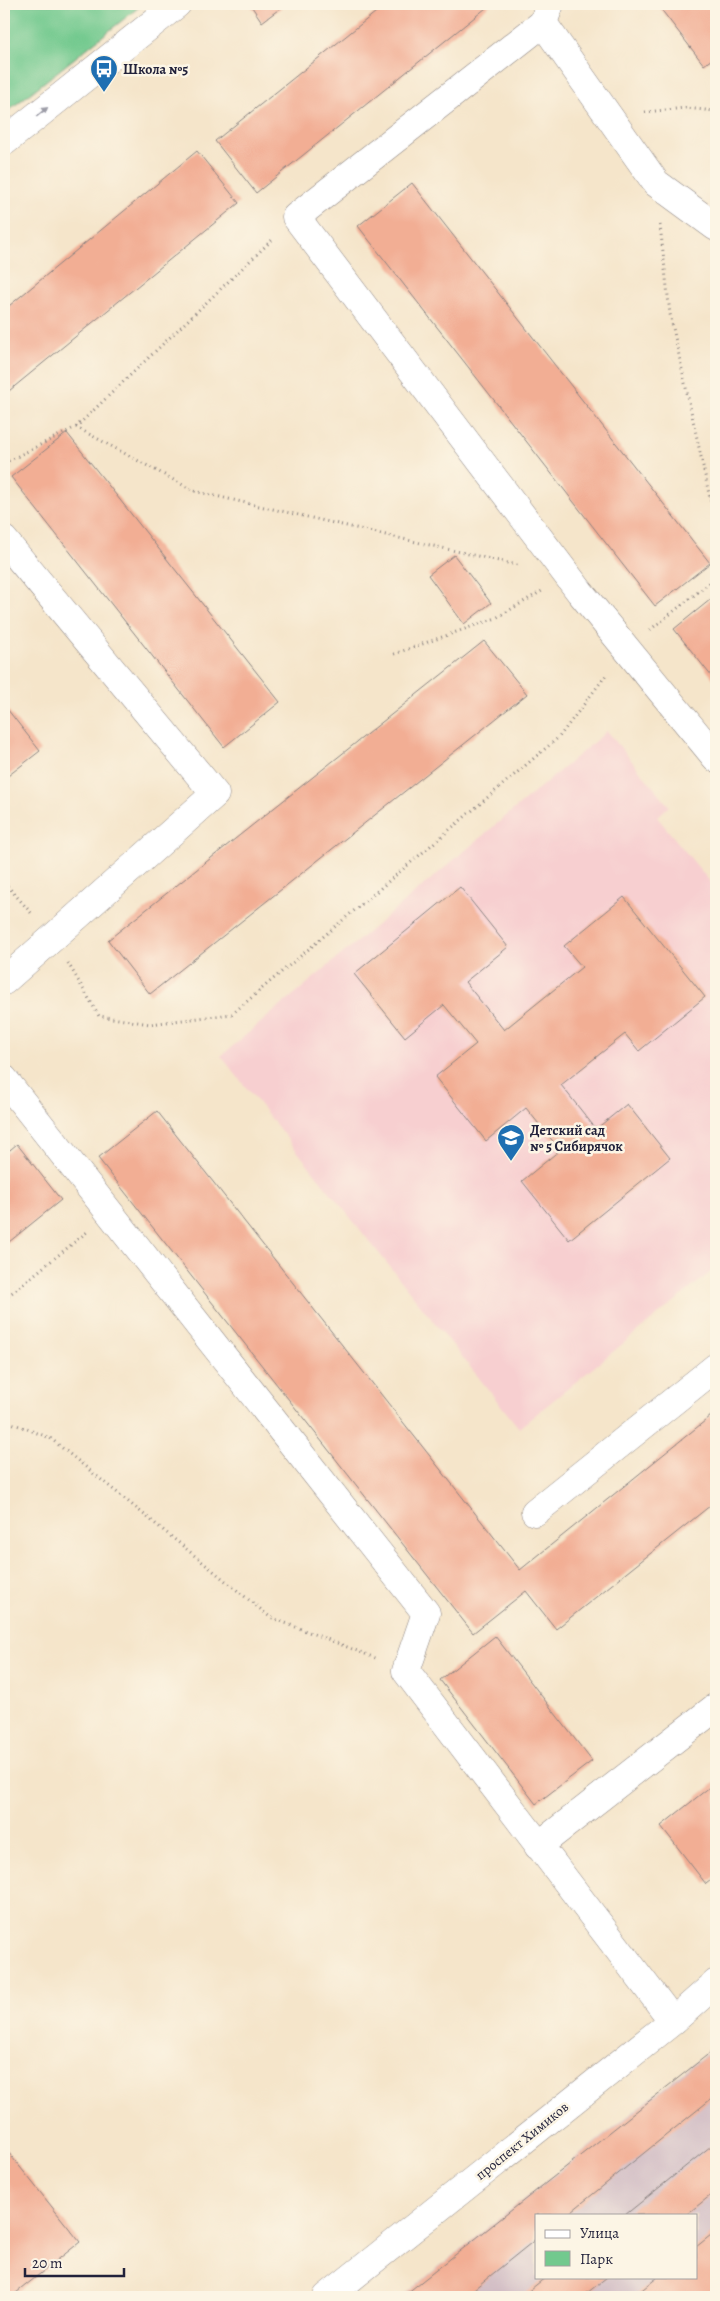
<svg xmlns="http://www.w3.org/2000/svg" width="720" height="2301" font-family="Alegreya,serif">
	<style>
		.built { fill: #f7cfd0 }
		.industrial { fill: #d2bdc5; fill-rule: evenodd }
		.green { fill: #72c98e; stroke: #4a7664 }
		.building { fill: #f2ae94 }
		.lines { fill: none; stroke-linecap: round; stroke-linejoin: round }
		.minor-casing { stroke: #8c8482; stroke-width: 29 }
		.major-casing { stroke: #8c8482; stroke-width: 29 }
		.path { stroke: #8c8482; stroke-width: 3; stroke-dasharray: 1 4; stroke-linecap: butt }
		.minor { stroke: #fff; stroke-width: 28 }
		.major { stroke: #fff; stroke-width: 28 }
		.oneway { fill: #9c9ca7 }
		.labels { text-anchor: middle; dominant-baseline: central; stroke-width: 5; stroke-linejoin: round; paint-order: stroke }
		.poi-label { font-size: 14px; font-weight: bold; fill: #22223b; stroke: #fcf5e5; text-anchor: start }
		.street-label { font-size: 14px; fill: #22223b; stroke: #fcf5e5 }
	</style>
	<rect width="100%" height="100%" fill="#fcf5e5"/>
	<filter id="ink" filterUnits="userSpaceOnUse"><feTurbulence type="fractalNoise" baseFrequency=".02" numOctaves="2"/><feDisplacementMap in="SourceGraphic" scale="10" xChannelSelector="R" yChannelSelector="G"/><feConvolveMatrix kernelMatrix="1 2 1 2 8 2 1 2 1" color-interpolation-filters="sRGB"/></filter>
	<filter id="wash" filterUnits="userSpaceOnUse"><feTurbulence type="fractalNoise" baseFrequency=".0096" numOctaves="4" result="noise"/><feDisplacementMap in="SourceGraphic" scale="20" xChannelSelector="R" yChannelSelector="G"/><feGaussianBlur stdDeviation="1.12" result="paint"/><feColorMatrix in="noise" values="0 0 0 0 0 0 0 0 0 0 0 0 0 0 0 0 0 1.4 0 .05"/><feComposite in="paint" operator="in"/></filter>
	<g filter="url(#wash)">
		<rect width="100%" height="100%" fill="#f5e5ca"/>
		<path class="built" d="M607 731 669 806 657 817 716 889V1268L519 1428 221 1056Z"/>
		<path class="industrial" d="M716 2046V2297H401ZM536 2215H696V2277H536Z"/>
		<path class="green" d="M16 4H143L4 114V13Z"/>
		<g id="blocks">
			<path class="building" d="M250 4H286L262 22Z
				M386 4H491L256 193 215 141Z
				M657 4H716V56L704 65Z
				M197 151 239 203 4 395V310Z
				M412 183 710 563 655 606 358 226Z
				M67 433 280 702 224 747 11 477Z
				M454 555 491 603 464 624 428 575Z
				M716 595V682L674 629Z
				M484 641 527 694 150 994 108 940Z
				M4 705 40 751 4 779Z
				M460 887 508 947 465 982 504 1030 582 967 564 946 624 897 705 997 639 1051 625 1034 561 1085 596 1129 627 1104 670 1158 569 1240 522 1181 560 1150 526 1108 486 1141 435 1077 476 1044 444 1005 405 1037 354 974Z
				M157 1111 520 1570 716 1412V1501L556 1629 526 1591 473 1633 98 1158Z
				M17 1144 61 1200 4 1246V1155Z
				M495 1636 592 1761 536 1804 440 1680Z
				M716 1782V1876L706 1884 661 1826Z
				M716 2048V2095L567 2215H536V2239L464 2297H402Z
				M716 2142V2191L686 2215H625Z
				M4 2147 80 2242 11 2297H4Z
				M716 2231V2297H633L658 2277H696V2247Z
				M546 2277H607L582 2297H521Z"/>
		</g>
	</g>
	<g filter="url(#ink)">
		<use href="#blocks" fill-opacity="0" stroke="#8c8482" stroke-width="1"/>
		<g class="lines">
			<defs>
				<path id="minor" d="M550 4 543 23 296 217 580 592 716 758
					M543 23 656 183 716 227
					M4 540 215 794 4 981
					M4 1079 426 1613 406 1671 673 2021
					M535 1512 716 1367
					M538 1846 716 1707
					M327 2297 673 2021 716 1983"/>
				<path id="major" d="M4 142 177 4"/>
			</defs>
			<use href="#minor" class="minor-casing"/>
			<use href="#major" class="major-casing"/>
			<path class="path" d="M645 112 685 108 716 111
				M660 225 670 314 716 526
				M76 427 194 491 521 566
				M4 463 76 427 274 238
				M650 630 716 578
				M394 654 496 618 542 591
				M4 882 32 914
				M68 963 99 1016 150 1024 232 1014 559 737 607 674
				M4 1299 87 1232
				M4 1420 50 1438 270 1617 378 1659"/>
			<use href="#minor" class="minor"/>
			<use href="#major" class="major"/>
		</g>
		<defs><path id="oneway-solid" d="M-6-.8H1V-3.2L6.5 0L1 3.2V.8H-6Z" transform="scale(1.25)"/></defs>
		<use class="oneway" href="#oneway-solid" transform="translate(42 112) rotate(-39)"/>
	</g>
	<defs>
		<symbol id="bus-pin" viewBox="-11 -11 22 30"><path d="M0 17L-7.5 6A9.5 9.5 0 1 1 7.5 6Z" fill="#1f6fb2" stroke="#fcf5e5"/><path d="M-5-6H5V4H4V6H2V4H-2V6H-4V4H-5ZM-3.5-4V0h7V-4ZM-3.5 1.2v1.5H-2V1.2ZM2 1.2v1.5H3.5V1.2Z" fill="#fff"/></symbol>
		<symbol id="school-pin" viewBox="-11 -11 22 30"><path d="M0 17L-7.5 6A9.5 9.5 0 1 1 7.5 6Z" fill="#1f6fb2" stroke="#fcf5e5"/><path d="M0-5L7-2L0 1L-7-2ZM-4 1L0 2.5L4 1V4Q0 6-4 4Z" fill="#fff"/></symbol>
	</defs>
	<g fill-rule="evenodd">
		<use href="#bus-pin" x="88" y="53" width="32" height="43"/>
		<use href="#school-pin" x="495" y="1122" width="32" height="43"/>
	</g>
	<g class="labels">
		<g class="poi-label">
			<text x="123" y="69">Школа №5</text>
			<text x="530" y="1130">Детский сад<tspan x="530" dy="16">№ 5 Сибирячок</tspan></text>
		</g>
		<g class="street-label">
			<text transform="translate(522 2141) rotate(-39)">проспект Химиков</text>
		</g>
	</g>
	<rect width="720" height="2301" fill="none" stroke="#fcf5e5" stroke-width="20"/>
	<rect x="535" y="2214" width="162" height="65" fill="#fcf5e5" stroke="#a5a1a1"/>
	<rect x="545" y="2230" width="25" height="8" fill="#ffffff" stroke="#a5a1a1"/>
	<text x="580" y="2238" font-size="15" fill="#22223b">Улица</text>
	<rect x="545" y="2251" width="25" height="15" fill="#72c98e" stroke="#a5a1a1"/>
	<text x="580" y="2264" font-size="15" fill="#22223b">Парк</text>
	<path d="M25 2268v8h99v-8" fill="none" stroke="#22223b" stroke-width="2.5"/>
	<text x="32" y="2268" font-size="15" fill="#22223b" stroke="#fcf5e5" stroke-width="4" paint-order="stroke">20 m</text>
</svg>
